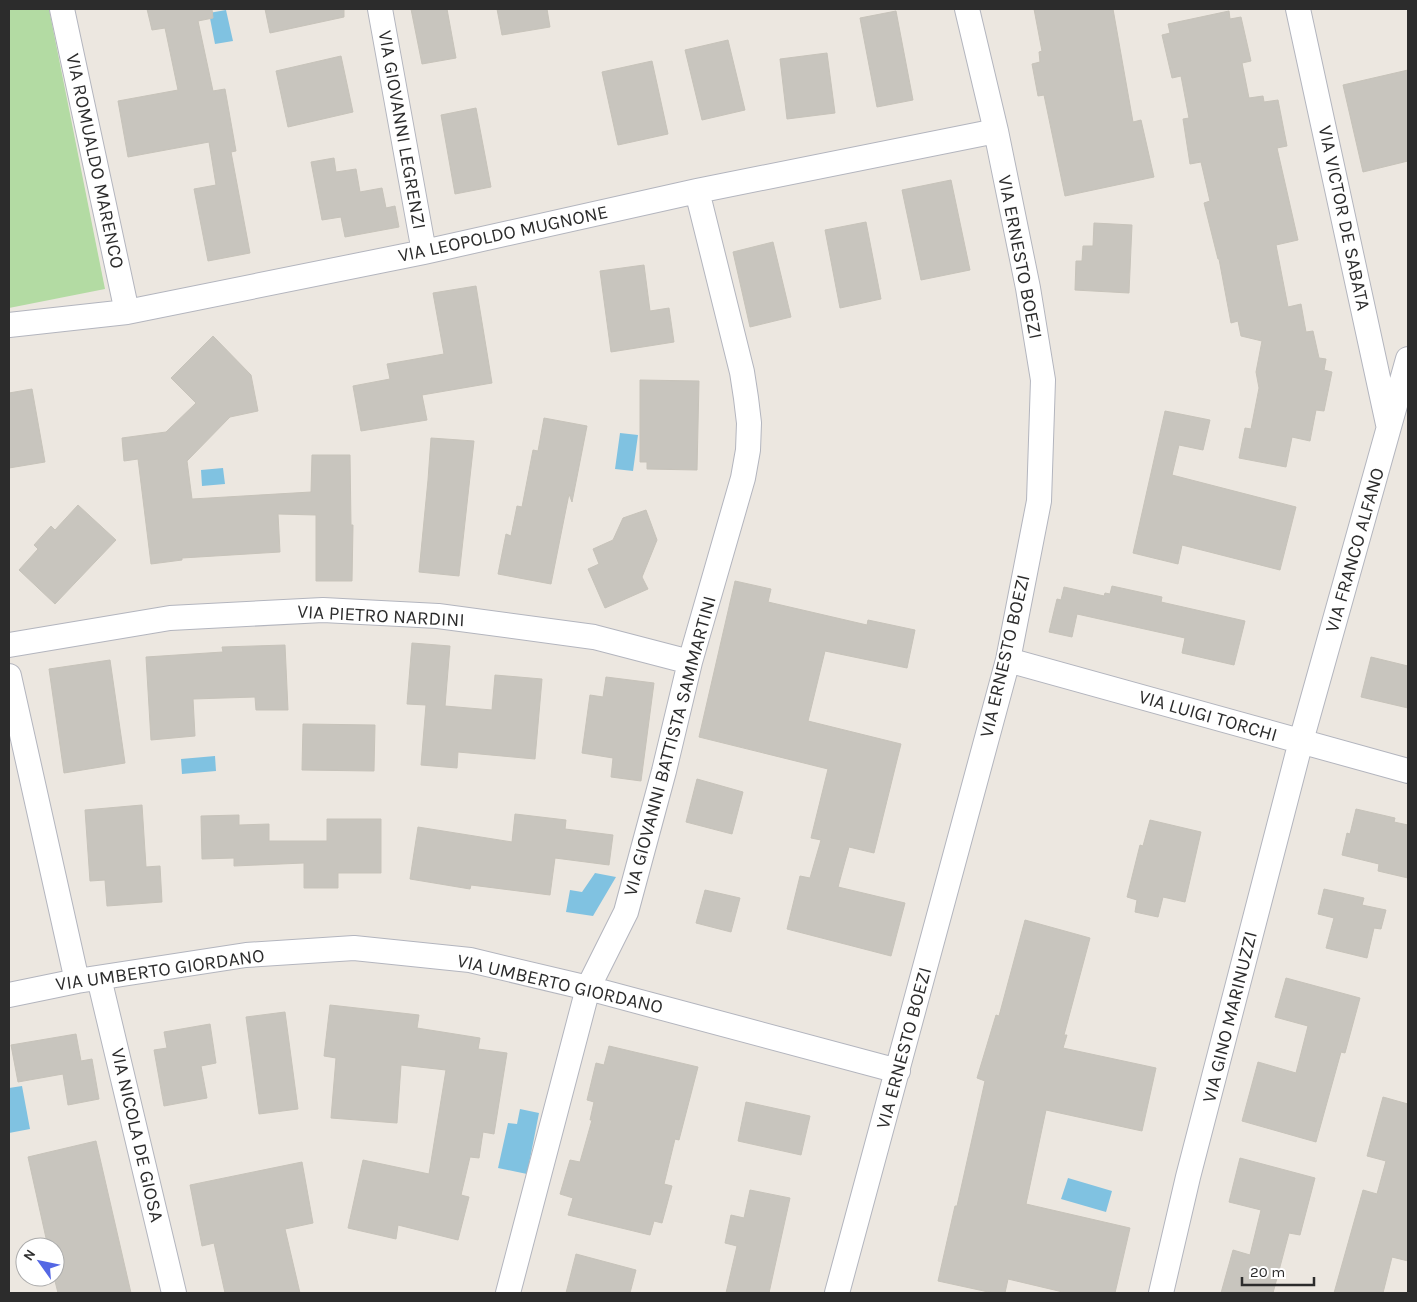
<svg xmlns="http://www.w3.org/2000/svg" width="1417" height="1302" font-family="Karla,sans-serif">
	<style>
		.green { fill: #b3dba3 }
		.water { fill: #80c2e1 }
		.building { fill: #c8c5be; stroke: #c7c3ba }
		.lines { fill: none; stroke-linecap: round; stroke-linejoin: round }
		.minor-casing { stroke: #b3b5be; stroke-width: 26 }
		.minor { stroke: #fff; stroke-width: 24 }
		.labels { text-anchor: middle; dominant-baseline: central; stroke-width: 4; stroke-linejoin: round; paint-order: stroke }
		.street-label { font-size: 19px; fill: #2c2c2c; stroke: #fff }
	</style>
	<rect width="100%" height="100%" fill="#ece7e0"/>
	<path class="green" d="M9 9H49L105 289 9 308Z"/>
	<path class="water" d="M226 10 233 41 215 44 209 13Z
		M620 433 638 435 633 471 615 469Z
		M223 468 225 484 202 486 201 470Z
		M215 756 216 771 182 774 181 759Z
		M595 873 616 877 593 916 566 912 570 890 582 892Z
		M22 1086 30 1129 9 1133V1088Z
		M520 1109 539 1113 527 1174 498 1168 508 1123 517 1124Z
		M1068 1178 1112 1191 1106 1212 1061 1199Z"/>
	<path class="building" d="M147 9H212L213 18 198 21 213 91 225 89 236 151 231 152 250 253 208 261 194 189 216 185 209 142 128 157 118 101 178 90 165 28 152 30Z
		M265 9H344V17L270 33Z
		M411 9H447L456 58 422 64Z
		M497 9H547L550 27 502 35Z
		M1034 9H1113L1133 122 1141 120 1154 177 1065 196 1044 95 1038 96 1032 64 1040 62 1039 52 1042 51Z
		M896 11 913 100 877 107 860 18Z
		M1229 11 1230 19 1241 17 1251 61 1242 63 1249 98 1263 96 1264 102 1278 100 1287 146 1277 148 1298 240 1276 245 1288 307 1301 304 1306 332 1313 331 1319 358 1326 359 1324 370 1332 372 1324 411 1316 410 1310 441 1292 437 1286 467 1239 458 1245 428 1251 429 1259 388 1256 372 1262 341 1241 336 1238 321 1231 323 1219 259H1218L1204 203 1210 201 1201 162 1190 164 1183 119 1189 118 1181 76 1172 78 1162 35 1170 33 1168 24Z
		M728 40 745 110 702 120 685 50Z
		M827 53 835 113 787 119 780 59Z
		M341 56 353 112 288 127 276 71Z
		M652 61 668 134 618 145 602 72Z
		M1408 70V161L1363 172 1343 85Z
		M476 108 491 187 455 194 441 115Z
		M334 158 336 172 356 169 360 192 382 188 386 208 395 206 399 227 345 237 341 217 322 220 311 162Z
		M951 180 970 270 921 280 902 190Z
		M866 222 881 299 840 308 825 230Z
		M1094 223 1132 225 1129 293 1075 290 1076 261H1082L1083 246H1093Z
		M773 242 791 317 750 327 733 252Z
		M644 265 650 311 669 308 674 342 611 352 600 271Z
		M476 286 492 383 422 395 427 420 361 431 353 386 390 379 387 364 444 354 433 293Z
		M213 336 251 375 258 411 230 417 187 461 192 499 311 492 312 455H350L351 525H353L352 581H316V515L278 514 280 552 182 558V560L151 564 138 459 124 461 122 438 166 432 196 403 171 378Z
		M640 380 699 381 697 470 647 469V462H640Z
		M32 389 45 462 9 468V393Z
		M1165 411 1210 420 1203 450 1179 445 1172 475 1296 507 1280 570 1182 545 1178 564 1133 553Z
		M544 418 587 426 572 502 569 494 551 584 498 574 506 534 511 536 517 506 522 507 533 450 538 451Z
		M431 438 474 441 459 576 419 572 428 480Z
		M78 505 116 540 55 604 19 570 38 549 34 545 51 526 55 530Z
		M646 510 657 540 642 577 648 589 605 608 588 569 599 564 593 549 613 540 623 518Z
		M735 581 771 589 768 602 867 625 868 620 915 630 907 668 825 651 808 721 901 744 874 853 849 847 838 887 905 903 891 956 787 929 800 876 810 878 821 840 811 838 828 769 699 737Z
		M1112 586 1162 597 1161 602 1245 621 1234 665 1182 653 1185 638 1077 614 1072 637 1049 632 1057 599 1061 600 1064 587 1104 596 1105 593 1110 594Z
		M412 643 450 646 445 706 492 710 495 675 542 679 535 759 458 752 457 768 421 765 426 705 407 704Z
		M285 645 288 710H256L255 697 193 699 195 736 151 740 146 657 223 652 222 647Z
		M1371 657 1408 666V708L1361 697Z
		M110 660 125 763 64 773 49 669Z
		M606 677 654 683 641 781 611 777 613 758 582 753 590 695 603 697Z
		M303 724 375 725 374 771 302 770Z
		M697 779 743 792 732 834 686 822Z
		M142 805 146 867 160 866 162 902 107 906 105 880 90 881 85 810Z
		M1356 809 1395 818 1394 822 1408 825V878L1378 871 1379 864 1342 855 1347 833 1350 834Z
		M515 814 566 820 565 829 613 835 609 865 555 858 550 895 471 885 470 889 410 879 418 827 512 842Z
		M239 815V825L269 824V841H327V819H381V873H338V888H304V863L234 866V858L202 859 201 816Z
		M1150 820 1201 832 1185 902 1163 897 1158 917 1135 912 1137 900 1127 897 1140 845 1143 846Z
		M1324 889 1364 898 1362 905 1386 910 1381 929 1374 928 1367 958 1326 948 1334 918 1318 914Z
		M705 890 740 898 731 932 696 923Z
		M1025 920 1090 938 1064 1035H1067L1063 1048 1156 1068 1142 1131 1046 1110 1026 1204 1130 1228 1115 1293H1067L1008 1279 1005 1293H993L938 1281 955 1206H957L985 1081 977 1078 996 1015 999 1016Z
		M1286 978 1360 998 1345 1053 1341 1052 1316 1142 1242 1121 1258 1062 1296 1073 1308 1026 1275 1017Z
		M330 1005 419 1015 417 1028 480 1038 478 1049 507 1053 494 1134 483 1132 479 1158 470 1157 461 1195 469 1197 458 1240 398 1225 396 1239 348 1228 363 1160 429 1174 446 1070 401 1065 397 1123 331 1118 336 1058 324 1056Z
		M285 1012 298 1109 259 1114 246 1017Z
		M210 1024 216 1063 201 1066 207 1098 164 1106 154 1050 167 1048 164 1032Z
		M76 1034 81 1061 92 1059 99 1099 68 1105 63 1074 18 1082 11 1045Z
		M609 1046 698 1067 679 1140 675 1139 664 1184 672 1186 662 1223 654 1221 650 1235 568 1215 573 1198 560 1194 570 1160 580 1162 592 1120H590L594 1102 587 1100 596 1063 604 1065Z
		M1383 1097 1408 1104V1261L1392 1257 1383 1293H1334L1363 1190 1377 1194 1386 1161 1367 1156Z
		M746 1102 810 1116 801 1155 738 1141Z
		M96 1141 131 1293H58L54 1277 55 1247H48L28 1157Z
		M1240 1158 1315 1178 1300 1235 1289 1233 1273 1293H1221L1233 1250 1250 1255 1261 1210 1229 1202Z
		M302 1162 313 1223 285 1229 300 1293H225L214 1243 202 1246 190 1185Z
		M750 1190 790 1198 769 1293H726L737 1246 725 1243 731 1215 744 1218Z
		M576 1254 636 1270 630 1293H566Z"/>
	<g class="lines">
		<defs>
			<path id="minor" d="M62 9 127 312
				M380 9 424 252
				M1298 9 1388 424
				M9 325 127 312 424 252 697 191 996 131
				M9 645 170 618 323 610 438 616 594 637 690 662
				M1008 660 1408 771
				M9 676 77 981
				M99 978 174 1293
				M9 995 77 981 246 955 354 948 470 960 588 988 898 1071
				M508 1293 588 988 626 912 664 771 690 662 743 478 748 450 749 423 746 398 742 372 697 191
				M837 1293 1008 660 1039 501 1043 380 1028 288 996 131 967 9
				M1161 1293 1188 1177 1301 741 1408 359"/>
		</defs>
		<use href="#minor" class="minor-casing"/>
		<use href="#minor" class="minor"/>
	</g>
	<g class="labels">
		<g class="street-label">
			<text transform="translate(402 130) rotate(80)">VIA GIOVANNI LEGRENZI</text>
			<text transform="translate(95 161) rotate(78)">VIA ROMUALDO MARENCO</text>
			<text transform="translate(1344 218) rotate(78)">VIA VICTOR DE SABATA</text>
			<text transform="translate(503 234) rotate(-12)">VIA LEOPOLDO MUGNONE</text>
			<text transform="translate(1020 257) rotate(79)">VIA ERNESTO BOEZI</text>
			<text transform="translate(1355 550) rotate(-74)">VIA FRANCO ALFANO</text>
			<text transform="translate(381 616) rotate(3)">VIA PIETRO NARDINI</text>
			<text transform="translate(1005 656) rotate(-77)">VIA ERNESTO BOEZI</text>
			<text transform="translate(1208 716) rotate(16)">VIA LUIGI TORCHI</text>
			<text transform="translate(670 746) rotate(-75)">VIA GIOVANNI BATTISTA SAMMARTINI</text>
			<text transform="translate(160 970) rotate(-8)">VIA UMBERTO GIORDANO</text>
			<text transform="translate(560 984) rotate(13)">VIA UMBERTO GIORDANO</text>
			<text transform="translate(1230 1017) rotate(-76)">VIA GINO MARINUZZI</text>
			<text transform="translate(904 1048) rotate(-75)">VIA ERNESTO BOEZI</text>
			<text transform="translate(137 1135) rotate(77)">VIA NICOLA DE GIOSA</text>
		</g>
	</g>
	<rect width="1417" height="1302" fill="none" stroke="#2c2c2c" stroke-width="20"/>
	<g transform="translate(40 1262) rotate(303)"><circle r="24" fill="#ffffff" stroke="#ababab"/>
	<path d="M0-4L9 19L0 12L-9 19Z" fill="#5467e4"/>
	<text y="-8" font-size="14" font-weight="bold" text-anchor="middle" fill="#2c2c2c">N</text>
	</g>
	<path d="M1242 1277v8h72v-8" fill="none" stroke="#2c2c2c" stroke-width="2.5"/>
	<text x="1250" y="1277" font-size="15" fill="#2c2c2c" stroke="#ffffff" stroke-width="4" paint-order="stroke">20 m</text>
</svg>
